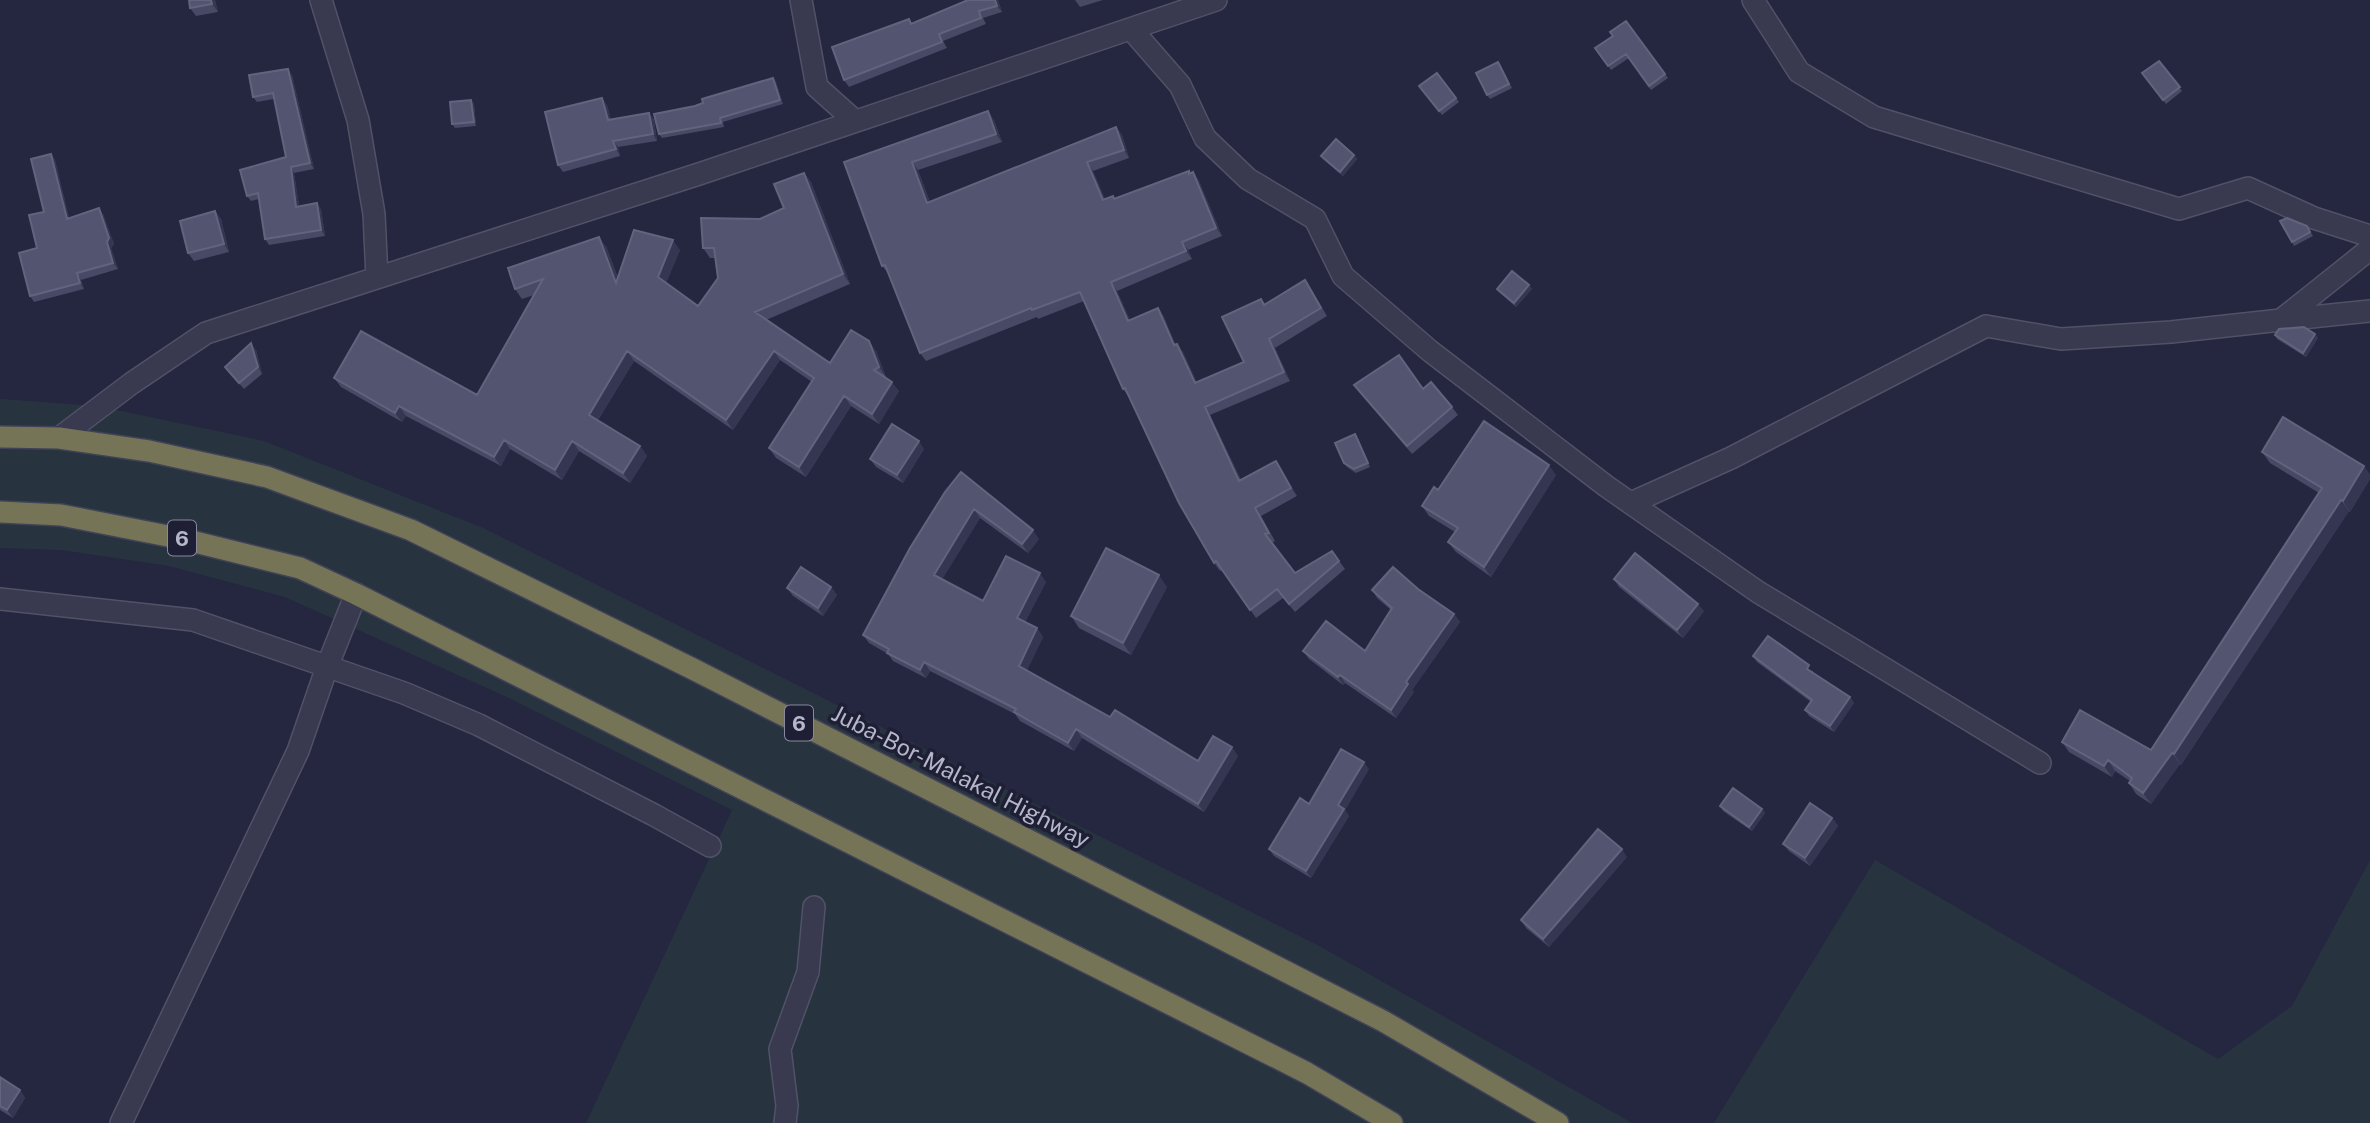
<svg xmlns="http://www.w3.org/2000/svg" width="2370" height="1123" font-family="'Public Sans',sans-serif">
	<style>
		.green { fill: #273440 }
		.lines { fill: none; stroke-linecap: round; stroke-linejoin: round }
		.minor-casing { stroke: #515267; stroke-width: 24 }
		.highway-casing { stroke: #414257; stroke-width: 24 }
		.minor { stroke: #393a4f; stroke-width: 21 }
		.highway { stroke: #757456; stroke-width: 21 }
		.wall { fill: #474965 }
		.shaded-wall { fill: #353651 }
		.building { fill: #535570; stroke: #62647e; stroke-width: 2 }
		.labels { text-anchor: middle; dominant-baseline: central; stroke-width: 7; stroke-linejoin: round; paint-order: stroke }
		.shield { fill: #1e1f34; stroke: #88899d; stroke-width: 2 }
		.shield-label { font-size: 21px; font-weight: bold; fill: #b5b6ca }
		.street-label { font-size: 23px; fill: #b5b6ca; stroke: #1e1f34 }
	</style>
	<rect width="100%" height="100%" fill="#25263f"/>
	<path class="green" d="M0 399 98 406 264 441 483 528 1323 948 1632 1123H586L732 810 509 698 285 597 169 566 62 550 0 548Z
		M1875 860 2218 1059 2292 1006 2370 860V1123H1714Z"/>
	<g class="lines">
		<defs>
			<path id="minor" d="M321 0 358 120 374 214 377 278
				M801 0 817 87 855 121
				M1753 0 1799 72 1874 117 2179 209 2248 188 2314 218 2370 236
				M1132 30 1180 85 1205 138 1248 179 1315 219 1343 276 1430 351 1606 486 1758 592 2040 763
				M2282 320 2370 311
				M59 438 132 383 206 333 699 174 1216 0
				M1631 503 1731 458 1986 326 2061 339 2171 332 2281 320 2370 249
				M0 599 193 620 404 693 479 725 654 815 710 846
				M121 1123 298 751 327 667 356 594
				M785 1123 787 1106 780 1049 808 972 814 907"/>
			<path id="highway" d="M0 437 59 438 149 451 267 477 411 530 693 669 1383 1021 1558 1123
				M0 512 61 515 183 539 300 568 356 594 1307 1073 1392 1123"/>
		</defs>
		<use href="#minor" class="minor-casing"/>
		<use href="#highway" class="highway-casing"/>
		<use href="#minor" class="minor"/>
		<use href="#highway" class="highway"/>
	</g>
	<path class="wall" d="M215 0 218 12 196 16 190 8Z
		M968 0H998L1002 12 983 18 986 24 943 41 947 48 849 87 844 80Z
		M1075 0H1103L1080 7Z
		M1626 21 1668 78 1651 90 1629 58 1611 70 1595 48 1613 36Z
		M2159 61 2182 91 2166 104 2142 73Z
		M1501 66 1512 88 1490 99 1487 95Z
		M1437 73 1459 102 1442 115 1419 86Z
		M292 75 314 169 294 173 299 206 321 209 325 236 269 245 265 239 259 199 251 201 247 196 286 157 274 99 257 102 253 97Z
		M773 78 776 82 783 104 723 122 724 127 662 138 659 134 695 106Z
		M471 100 474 104 476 126 455 128 452 124Z
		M607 105 611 120 649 113 654 120 657 141 618 147 620 156 563 172 558 165Z
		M994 120 1002 142 918 170 930 202 1116 127 1122 135 1129 158 1093 171 1105 199 1113 196 1115 199 1193 172 1199 181 1222 236 1188 250 1192 259 1117 291 1130 320 1158 308 1164 317 1175 344 1183 352 1197 383 1244 362 1261 299 1265 304 1311 289 1327 316 1275 348 1290 381 1210 415 1241 480 1276 461 1297 496 1261 516 1275 541 1272 543 1295 573 1332 551 1345 569 1295 612 1283 598 1256 618 1222 570 1220 571 1214 563 1129 397 1123 389 1084 301 1038 319 1037 317 926 361 920 353 889 274 882 266 844 162Z
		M51 154 55 160 69 218 103 214 114 244 111 248 118 269 81 280 84 289 34 302 30 296 44 212Z
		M1354 155 1357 159 1343 176 1324 160 1321 156Z
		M804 173 811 182 850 284 766 320 830 363 876 351 886 377 899 391 879 424 851 406 806 477 776 458 769 448 812 382 780 360 733 430 634 361 598 420 640 446 647 456 630 483 579 451 562 480 510 449 501 466 406 416 402 422 341 387 334 378 477 395 534 295 522 299 515 289 606 246 618 278 680 250 666 283 698 306 718 278 715 258H710L703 248 760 219 784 208Z
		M215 211 221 219 229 252 194 261 188 253Z
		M2307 226 2313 236 2294 246 2292 242Z
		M1529 285 1532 289 1516 307 1500 293 1497 289Z
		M2315 334 2318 338 2306 357 2277 339 2275 335Z
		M256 350 262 374 244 389 225 367Z
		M1354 385 1423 389 1452 407 1458 415 1412 454 1360 393Z
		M1358 438 1370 467 1356 473 1347 467 1344 463Z
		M924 449 903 483 876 467 870 459Z
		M2262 452 2364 466 2370 475V479L2350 512 2349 511 2181 765 2180 764 2151 804 2136 794 2129 783 2130 781 2115 771 2112 777 2069 752 2062 742 2151 750 2319 493 2270 463Z
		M1556 475 1491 577 1456 552 1448 542 1455 532 1429 516 1422 506 1438 490Z
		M945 492 1039 539 1028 553 980 518 942 579 983 601 1046 582 1025 622 1037 628 1043 637 1027 670 1110 717 1198 761 1238 756 1204 812 1082 738 1074 751 1020 721 1015 714 930 671 926 678 893 661 888 654 869 643 863 635Z
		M1614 579 1704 611 1683 638 1619 587Z
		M831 587 837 595 823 616 793 596 787 588Z
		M1167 587 1131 655 1079 628 1071 616Z
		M1418 589 1454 614 1460 622 1412 690 1414 692 1396 718 1345 683 1343 685 1309 659 1303 651H1365L1391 610 1377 598 1372 590Z
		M1753 656 1813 671V673L1850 697 1854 703 1834 732 1809 716 1805 710 1811 702 1757 662Z
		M1369 769 1345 810 1349 816 1311 878 1274 856 1269 849 1309 804Z
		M1720 806 1762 809 1765 813 1752 831 1723 811Z
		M1832 818 1838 826 1810 866 1789 851 1783 844Z
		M1627 857 1549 947 1526 928 1521 920Z
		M0 1077 20 1090 25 1098 13 1118 0 1110Z"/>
	<path class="shaded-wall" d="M211 0H215L218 12 212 4Z
		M995 0H998L1002 12 997 6Z
		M288 69 292 75 314 169 310 163Z
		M773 78 776 82 783 104 780 100Z
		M602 98 607 105 613 127 608 120Z
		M471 100 474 104 476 126 474 122Z
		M988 111 994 120 1002 142 996 134Z
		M649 113 654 120 657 141 653 134Z
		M1116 127 1122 135 1129 158 1124 150Z
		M613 141 618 147 620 156 616 149Z
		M51 154 55 160 71 225 67 219Z
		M1354 155 1357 159 1343 176 1340 172Z
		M912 162 918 170 933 211 927 203Z
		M1087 162 1093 171 1109 208 1103 200Z
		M291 167 294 173 300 212 296 207Z
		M1193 172 1199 181 1222 236 1216 228Z
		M804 173 811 182 850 284 843 274Z
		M317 203 321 209 325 236 321 230Z
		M99 208 103 214 114 244 111 248 118 269 113 263Z
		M215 211 221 219 229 252 224 244Z
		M599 237 606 246 623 293 616 283Z
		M673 240 680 250 665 286 658 277Z
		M1182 242 1188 250 1192 259 1186 251Z
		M77 273 81 280 84 289 80 283Z
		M1111 282 1117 291 1134 329 1128 321Z
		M1529 285 1532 289 1516 307 1514 303Z
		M1158 308 1164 317 1179 354 1174 345Z
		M2315 334 2318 338 2306 357 2303 353Z
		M1269 339 1275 348 1290 381 1284 372Z
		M869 341 876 351 886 377 879 367Z
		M251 343 256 350 262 374 258 367Z
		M1177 344 1183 352 1201 392 1195 383Z
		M627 351 634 361 595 424 589 415Z
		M774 351 780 360 733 430 726 420Z
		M892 382 899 391 879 424 872 414Z
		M844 396 851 406 806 477 799 467Z
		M399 406 406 416 402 422 395 413Z
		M1205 407 1210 415 1245 490 1239 481Z
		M504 440 510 449 501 466 494 457Z
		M572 441 579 451 562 480 555 470Z
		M919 441 924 449 903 483 897 475Z
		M640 446 647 456 630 483 623 473Z
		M1276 461 1282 469 1297 496 1291 488Z
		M1549 465 1556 475 1491 577 1484 567Z
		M2364 466 2370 475V479L2350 512 2343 501Z
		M2341 500 2349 511 2181 765 2174 754Z
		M974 509 980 518 940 583 934 575Z
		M1033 530 1039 539 1028 553 1022 544Z
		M1040 573 1046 582 1023 627 1017 618Z
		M1159 575 1167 587 1131 655 1123 643Z
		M831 587 837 595 823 616 818 608Z
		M1698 604 1704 611 1683 638 1677 630Z
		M1454 614 1460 622 1412 690 1414 692 1396 718 1391 710 1406 682Z
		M1037 628 1043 637 1025 675 1019 666Z
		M924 662 930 671 926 678 920 670Z
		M1340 675 1345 683 1343 685 1338 677Z
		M1850 697 1854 703 1834 732 1830 726Z
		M1076 729 1082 738 1074 751 1068 743Z
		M1232 747 1238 756 1204 812 1198 804Z
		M2172 753 2180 764 2151 804 2143 793Z
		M2108 760 2115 771 2112 777 2104 766Z
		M1364 762 1369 769 1345 810 1349 816 1311 878 1306 871 1338 805Z
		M1762 809 1765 813 1752 831 1749 827Z
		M1832 818 1838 826 1810 866 1805 858Z
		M1622 849 1627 857 1549 947 1543 939Z
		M20 1090 25 1098 13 1118 7 1110Z"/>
	<path class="building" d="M189 0H211L212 4 190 8Z
		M968 0H995L997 6 979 11 981 18 939 34 942 42 844 80 832 47 909 19 911 24Z
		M1626 21 1665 74 1649 86 1626 54 1608 66 1595 48 1613 36 1610 32Z
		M2159 61 2180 87 2163 100 2142 73Z
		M1498 62 1509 84 1487 95 1476 73Z
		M288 69 310 163 291 167 296 207 317 203 321 230 265 239 258 193 247 196 240 170 286 157 273 93 253 97 249 75Z
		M1437 73 1456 98 1439 111 1419 86Z
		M773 78 780 100 720 118 721 123 659 134 654 114 695 106 703 103 702 99Z
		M602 98 608 120 649 113 653 134 613 141 616 149 558 165 545 112Z
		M471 100 474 122 452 124 450 102Z
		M988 111 996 134 912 162 927 203 1116 127 1124 150 1087 162 1103 200 1113 196 1114 199 1189 171V174L1193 172 1216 228 1182 242 1186 251 1111 282 1128 321 1158 308 1174 345 1177 344 1195 383 1244 362 1222 317 1261 299 1264 305 1305 280 1321 308 1269 339 1284 372 1205 407 1239 481 1276 461 1291 488 1255 508 1269 533 1265 534 1295 573 1332 551 1339 561 1289 604 1277 589 1250 610 1216 561 1214 563 1179 503 1125 388 1123 389 1080 292 1032 310 1031 308 920 353 885 265 882 266 844 162Z
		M1336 139 1354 155 1340 172 1321 156Z
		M51 154 67 219 99 208 109 238 107 242 113 263 77 273 80 283 30 296 19 253 37 248 29 215 44 212 31 159Z
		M804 173 843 274 755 312 830 363 851 330 869 341 879 367 874 370 892 382 872 414 844 396 799 467 769 448 814 378 774 351 726 420 627 351 589 415 640 446 623 473 572 441 555 470 504 440 494 457 399 406 395 413 334 378 361 331 477 395 543 279 515 289 508 268 599 237 616 283 634 230 673 240 658 277 698 306 718 278 714 248H703L701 218 760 219 784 208 774 184Z
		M215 211 224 244 188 253 180 221Z
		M2287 218 2307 226 2310 232 2292 242 2280 221Z
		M1512 271 1529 285 1514 303 1497 289Z
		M2304 327 2315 334 2303 353 2275 335 2279 329Z
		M251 343 258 367 239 383 225 367Z
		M1399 355 1423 389 1431 382 1452 407 1407 446 1354 385Z
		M2283 417 2364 466 2343 501 2341 500 2174 754 2172 753 2143 793 2129 783 2132 778 2108 760 2104 766 2062 742 2080 710 2151 750 2322 488 2262 452Z
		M1484 421 1549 465 1484 567 1448 542 1458 528 1422 506 1434 487 1438 490Z
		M892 424 919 441 897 475 870 459Z
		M1355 434 1368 463 1354 469 1344 463 1335 443Z
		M961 472 1033 530 1022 544 974 509 934 575 983 601 1006 556 1040 573 1017 618 1037 628 1019 666 1110 717 1115 710 1198 761 1213 736 1232 747 1198 804 1076 729 1068 743 1014 712 1016 709 924 662 920 670 887 653 889 649 863 635 910 548 945 492Z
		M1106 548 1159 575 1123 643 1071 616Z
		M1635 553 1698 604 1677 630 1614 579Z
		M801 567 831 587 818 608 787 588Z
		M1393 567 1418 589 1454 614 1406 682 1408 684 1391 710 1340 675 1338 677 1303 651 1326 621 1365 651 1392 608 1372 590Z
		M1768 636 1809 665 1807 669 1850 697 1830 726 1805 710 1812 700 1753 656Z
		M1341 749 1364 762 1338 805 1344 809 1306 871 1269 849 1300 798 1309 804Z
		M1733 788 1762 809 1749 827 1720 806Z
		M1810 803 1832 818 1805 858 1783 844Z
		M1598 829 1622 849 1543 939 1521 920Z
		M0 1077 20 1090 7 1110 0 1106Z"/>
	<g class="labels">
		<g class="shield">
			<rect x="168" y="520.5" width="28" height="35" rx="5"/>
			<rect x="785" y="705.5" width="28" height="35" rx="5"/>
		</g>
		<g class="shield-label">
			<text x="182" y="538">6</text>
			<text x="799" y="723">6</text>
		</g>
		<g class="street-label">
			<text transform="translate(961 776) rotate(27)">Juba-Bor-Malakal Highway</text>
		</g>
	</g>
</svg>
